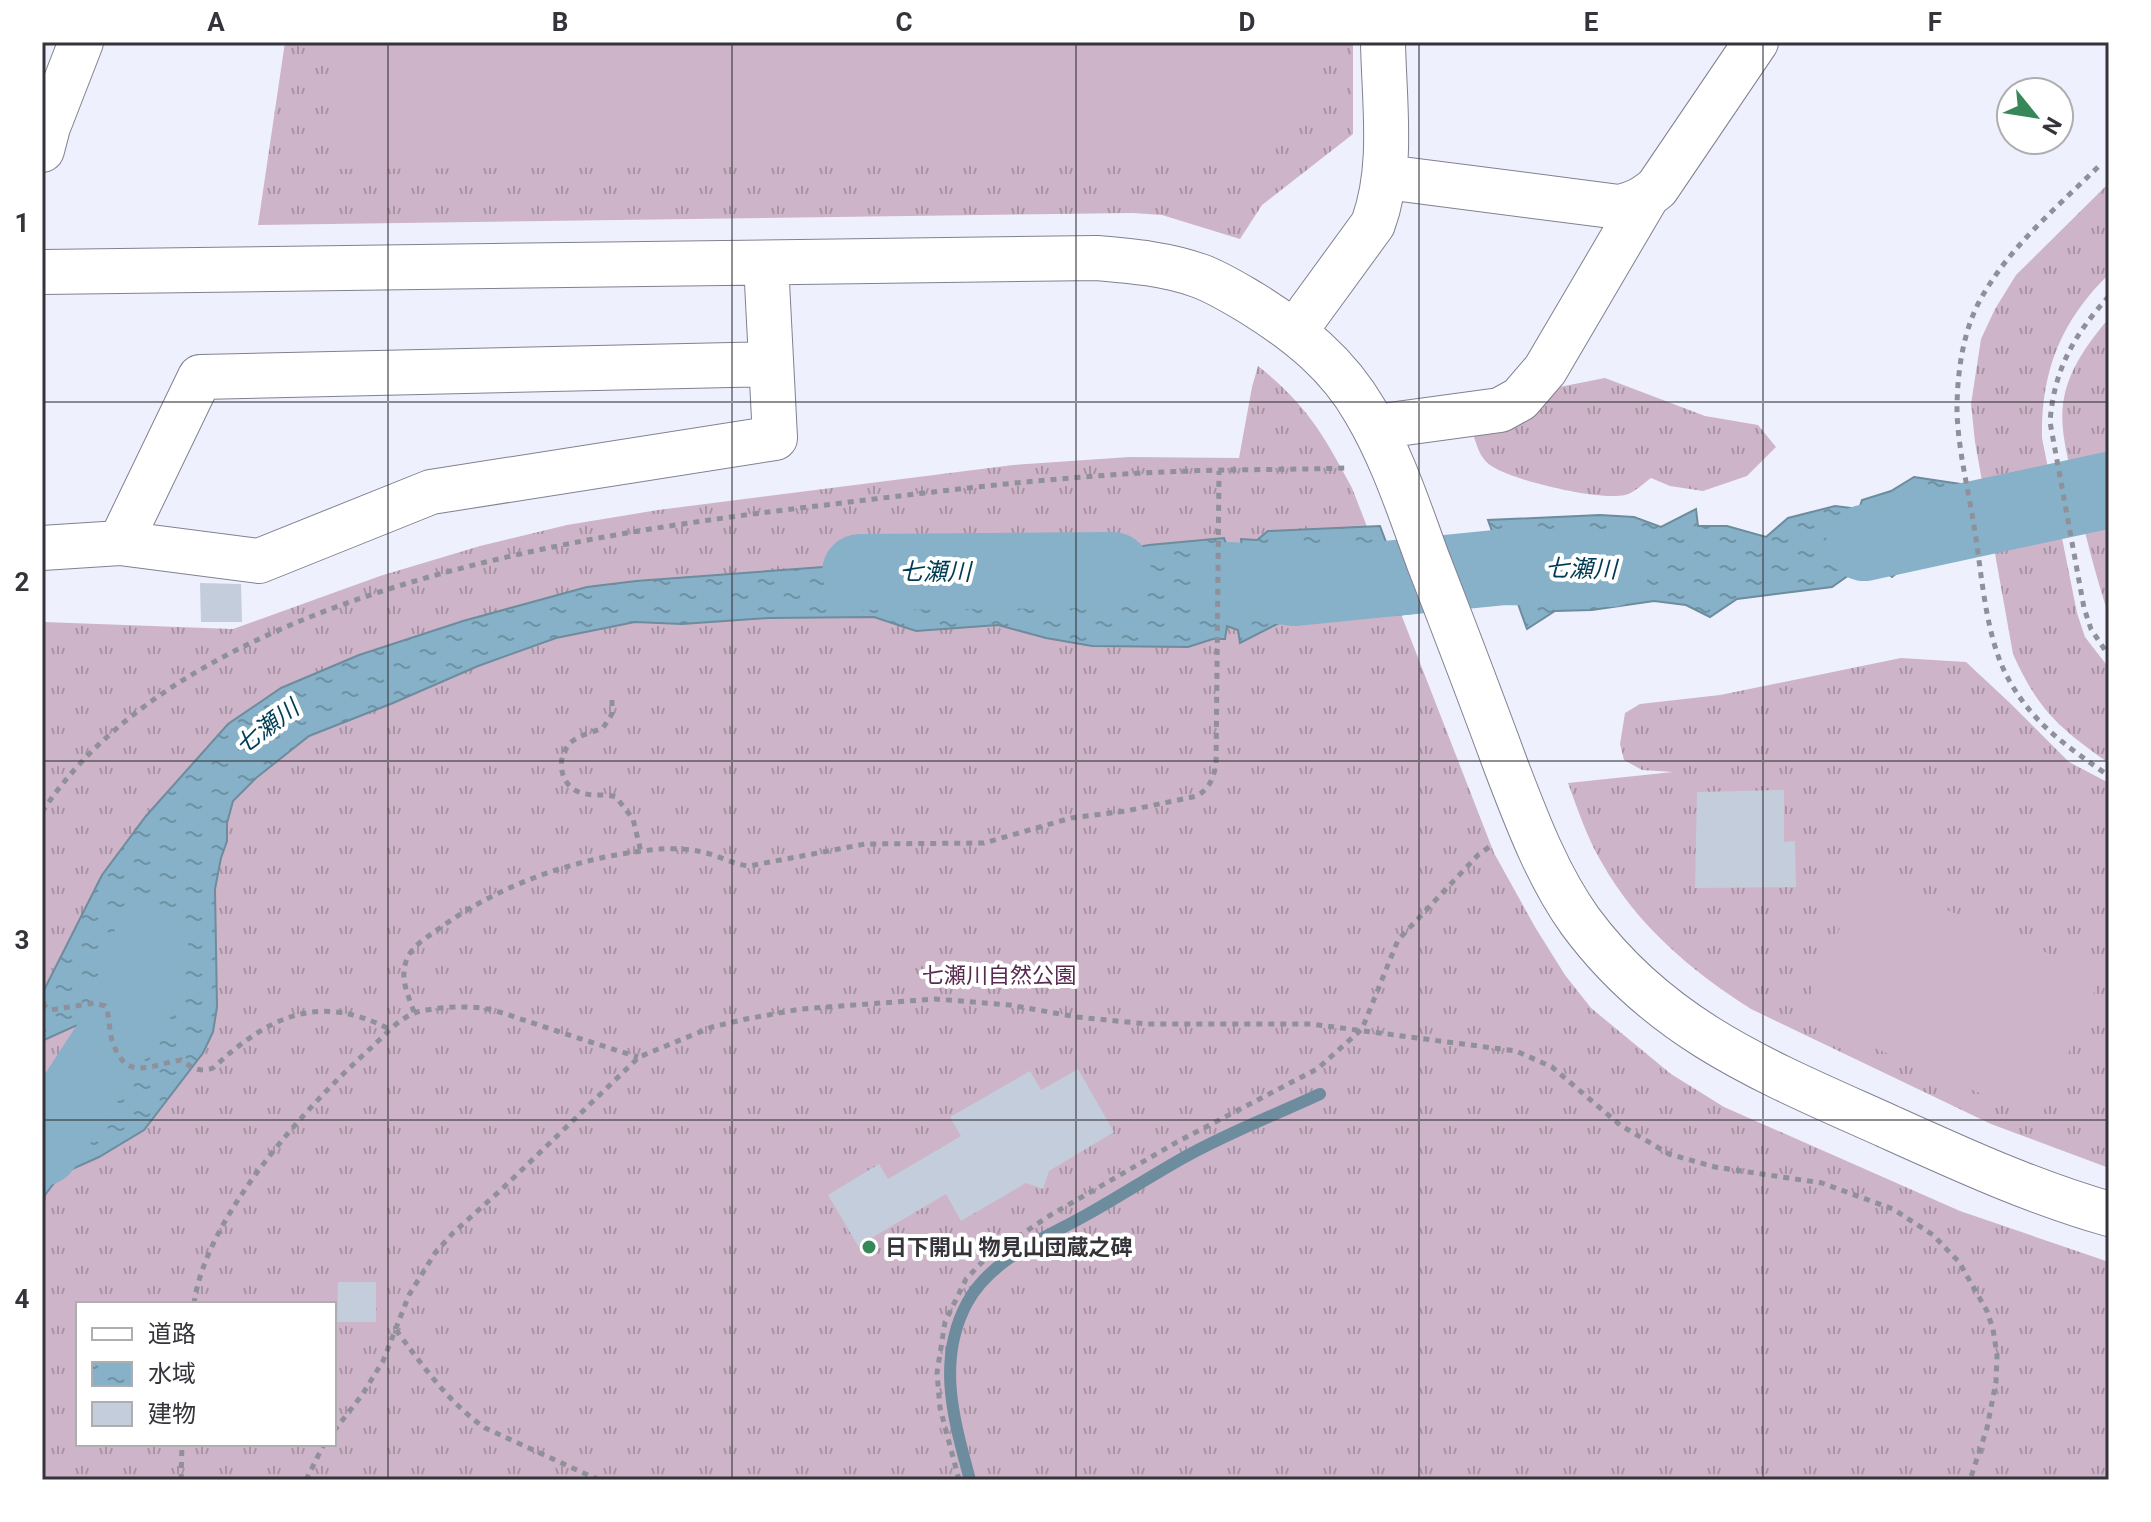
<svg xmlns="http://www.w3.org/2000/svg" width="2151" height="1522" font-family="Roboto,'Noto Sans JP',sans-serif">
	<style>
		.grass { fill: url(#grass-tufts); fill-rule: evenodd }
		.pitch { fill: #ceb4c9 }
		.water { fill: url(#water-ripples); stroke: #6d8c9d; stroke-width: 2 }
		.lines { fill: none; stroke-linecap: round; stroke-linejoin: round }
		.stream { stroke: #6d8c9d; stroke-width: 12 }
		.river { stroke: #86b1c8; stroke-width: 76 }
		.building { fill: #c3cddb }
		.minor-casing { stroke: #808190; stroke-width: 46 }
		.path { stroke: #8f9099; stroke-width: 5; stroke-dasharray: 6 6; stroke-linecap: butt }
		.minor { stroke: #fff; stroke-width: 44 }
		.grid { fill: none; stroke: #34343a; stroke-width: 2; stroke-opacity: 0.55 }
		.poi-dot { fill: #368859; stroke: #fff; stroke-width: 3 }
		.labels { text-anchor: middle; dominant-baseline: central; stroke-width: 8; stroke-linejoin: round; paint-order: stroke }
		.park-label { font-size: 22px; fill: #582a50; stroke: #fff }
		.poi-label { font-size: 22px; font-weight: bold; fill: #34343a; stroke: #fff; text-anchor: start }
		.water-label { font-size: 24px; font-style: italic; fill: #003d55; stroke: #fff }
		.neatline { fill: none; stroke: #34343a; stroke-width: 3 }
		.grid-label { font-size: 26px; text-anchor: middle; font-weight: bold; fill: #34343a }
	</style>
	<defs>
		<pattern id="grass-tufts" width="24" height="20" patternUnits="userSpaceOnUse" patternTransform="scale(2)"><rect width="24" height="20" fill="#ceb4c9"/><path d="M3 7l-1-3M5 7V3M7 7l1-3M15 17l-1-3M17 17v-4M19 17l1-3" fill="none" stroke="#a893a4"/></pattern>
		<pattern id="water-ripples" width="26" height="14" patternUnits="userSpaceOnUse" patternTransform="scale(2)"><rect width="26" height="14" fill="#86b1c8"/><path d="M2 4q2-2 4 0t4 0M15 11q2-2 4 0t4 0" fill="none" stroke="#6e91a3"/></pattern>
	</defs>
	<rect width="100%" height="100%" fill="#eff0fd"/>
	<path class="grass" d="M285 42H1353V134L1262 205 1240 239 1162 215 1133 213 258 225Z
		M2109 183V274C2061 321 2041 371 2042 438L2077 613 2085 637 2109 668V763C2060 729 2038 710 2013 654L1975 442 1971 404 1981 339 1995 309 2016 275Z
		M2109 318V616C2095 574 2085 533 2075 490 2069 461 2058 428 2064 398 2070 367 2089 342 2109 318Z
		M1258 366C1306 404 1324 435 1352 488L1494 853 1535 927 1565 975 1591 1008 1671 1074 1724 1107 1960 1211 2109 1262V1480H42L44 622 233 629 380 576 480 546 567 525 658 510 1013 465 1129 457 1239 458 1252 387ZM78 1304H334V1444H78Z
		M1605 378 1705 416 1758 425 1776 447 1747 476 1703 491 1670 486 1651 478C1644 483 1634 493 1625 495 1599 501 1516 481 1493 467 1481 460 1478 449 1474 437L1484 422 1549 389Z
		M1901 658 1966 662 2011 704 2069 762 2109 783V1168L1991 1124 1751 1009C1691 971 1637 925 1602 863 1587 838 1578 810 1568 783L1673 772 1642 770 1624 760 1620 744 1625 713 1640 704 1720 695Z"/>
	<path class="pitch" d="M331 42H1313V110L1261 164 332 169Z
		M1863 874 2101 976 2040 1119 1802 1017Z"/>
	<path class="water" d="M1914 477 1960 484 1973 549 1932 545 1892 577 1882 568 1852 573 1832 587 1737 599 1710 617 1686 605 1654 601 1592 610 1555 611 1527 629 1488 520 1600 515 1634 517 1661 527 1696 509 1698 526H1727L1766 537 1788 518 1835 506 1859 509 1862 500 1891 491Z
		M1380 526 1389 550 1321 565V575L1337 584 1366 591 1392 604 1409 600 1414 613 1396 615 1340 601 1328 602 1309 613 1281 622 1240 643 1238 630 1227 626 1225 639H1213L1188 647 1092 646 1046 638 998 625 916 631 874 617 769 618 682 624 635 622 556 638 478 666 393 703 309 736 256 778 233 801 227 823V841L221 858 215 889 217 1007 213 1032 203 1053 144 1130 99 1157 61 1174 45 1195 42 1218V1138L47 1145 94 1110 110 1080 117 1049 97 1023 75 1026 42 1041V994L102 875 146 816 228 724 281 688 359 655 463 621 587 587 636 581 864 564 931 565 970 571 1018 569 1149 545 1224 538 1230 555 1242 551 1241 539 1257 540 1268 531Z"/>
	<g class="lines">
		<path class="stream" d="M970 1480C954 1420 936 1361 967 1303 991 1258 1046 1238 1088 1214 1120 1196 1151 1176 1183 1158 1227 1133 1275 1115 1320 1094"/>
		<path class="river" d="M1864 543 2109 490
			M860 572 1113 570
			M1231 580 1295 588 1505 567 1611 569
			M42 1148 134 1007 150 944"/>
	</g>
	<path class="building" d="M200 583 241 584 242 622H201Z
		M1784 790V842L1795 841 1796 887 1695 888 1697 792Z
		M1078 1069 1114 1132 1049 1171 1043 1189 1026 1183 961 1221 946 1194 858 1246 828 1195 879 1164 888 1179 961 1136 950 1117 1030 1071 1041 1090Z
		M338 1282H376V1322H337Z"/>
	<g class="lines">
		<defs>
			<path id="minor" d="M42 150 48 127 81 42
				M1386 177 1619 207C1635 204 1645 198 1657 188L1756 42
				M42 272 1097 258C1132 261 1167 264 1200 276 1219 283 1236 294 1253 304 1298 332 1338 364 1365 411 1393 458 1410 512 1429 563 1455 630 1481 698 1506 766 1526 818 1547 875 1580 921 1661 1031 1767 1072 1887 1126 1960 1159 2032 1192 2109 1214
				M1295 331 1373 224C1394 167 1384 102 1383 42
				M1375 427 1500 410 1520 399 1545 370 1646 198
				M120 543 200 377 771 364
				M42 548 120 543 259 561 431 492 775 438 766 263"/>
		</defs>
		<use href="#minor" class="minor-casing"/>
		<path class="path" d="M2098 167C2055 209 2006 250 1978 304 1962 336 1957 376 1957 411 1958 449 1968 488 1974 526 1982 573 1985 638 2009 680 2034 725 2068 747 2109 776
			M2109 296C2074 335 2054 369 2050 422L2084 608 2091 629 2109 656
			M612 700V714L603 728C594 732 582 734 574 740 555 753 558 784 579 792 591 797 604 793 616 797L633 819 641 852
			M42 812C186 593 575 535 817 506 932 492 1048 477 1164 472 1224 469 1285 470 1345 468
			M42 1004 50 1010 94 1003 105 1006C111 1018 108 1031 113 1043 127 1083 151 1064 181 1060 192 1068 200 1073 213 1068 268 1017 318 992 389 1029
			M414 1012C408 995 399 977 407 959 412 946 426 938 437 930 501 883 581 856 660 849 673 848 689 849 702 852 718 855 732 864 749 866L865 844 984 843 1071 818 1126 811 1197 796C1209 789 1213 779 1216 765L1219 471
			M194 1304C205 1217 308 1104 372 1047 388 1032 403 1013 426 1010 444 1007 463 1006 481 1008 498 1010 516 1018 533 1023 568 1035 603 1046 638 1057
			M396 1330C423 1366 448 1402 485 1428L599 1480
			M334 1431 362 1395 383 1361 409 1295 435 1253 453 1233 503 1188 639 1057 712 1027 746 1019 801 1009 935 999 1010 1005 1077 1017 1147 1024H1311L1516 1051 1552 1067 1620 1125 1669 1154 1715 1167 1822 1183 1893 1209 1933 1235 1959 1262 1987 1311 1993 1329 1997 1355 1996 1382 1987 1428 1970 1480
			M181 1480 182 1444
			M306 1480 324 1444
			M959 1480 940 1408 937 1373 945 1322 966 1279 986 1258 1049 1216 1177 1142 1317 1069 1362 1029 1398 940 1478 855 1492 845"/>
		<use href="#minor" class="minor"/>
	</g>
	<path class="grid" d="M388 42V1480M732 42V1480M1076 42V1480M1419 42V1480M1763 42V1480M42 402H2109M42 761H2109M42 1120H2109"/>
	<circle class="poi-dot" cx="869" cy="1247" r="8"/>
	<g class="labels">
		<g class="park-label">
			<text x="999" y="975">七瀬川自然公園</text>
		</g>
		<g class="poi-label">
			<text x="885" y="1247">日下開山 物見山団蔵之碑</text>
		</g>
		<g class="water-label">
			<text transform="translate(1581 569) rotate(1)">七瀬川</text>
			<text x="935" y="572">七瀬川</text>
			<text transform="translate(267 727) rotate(-37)">七瀬川</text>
		</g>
	</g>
	<rect width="2151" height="1522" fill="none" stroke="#ffffff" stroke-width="88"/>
	<rect x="76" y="1302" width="260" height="144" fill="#ffffff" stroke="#aeaeb0" stroke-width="2"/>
	<rect x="92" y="1328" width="40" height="12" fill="#ffffff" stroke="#aeaeb0" stroke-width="2"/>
	<text x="148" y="1342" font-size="24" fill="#34343a">道路</text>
	<rect x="92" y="1362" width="40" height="24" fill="url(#water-ripples)" stroke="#aeaeb0" stroke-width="2"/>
	<text x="148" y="1382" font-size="24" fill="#34343a">水域</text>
	<rect x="92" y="1402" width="40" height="24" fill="#c3cddb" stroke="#aeaeb0" stroke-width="2"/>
	<text x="148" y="1422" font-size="24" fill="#34343a">建物</text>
	<g transform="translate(2035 116) rotate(120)"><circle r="38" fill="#ffffff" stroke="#aeaeb0" stroke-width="2"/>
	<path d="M0-6L14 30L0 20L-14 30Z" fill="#368859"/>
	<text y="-12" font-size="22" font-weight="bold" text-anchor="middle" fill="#34343a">N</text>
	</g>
	<rect x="44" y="44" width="2063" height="1434" class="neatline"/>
	<g class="grid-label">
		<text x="216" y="31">A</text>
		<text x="560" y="31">B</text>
		<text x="904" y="31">C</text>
		<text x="1247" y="31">D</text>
		<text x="1591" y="31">E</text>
		<text x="1935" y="31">F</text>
		<text x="22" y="232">1</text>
		<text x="22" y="591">2</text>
		<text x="22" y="949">3</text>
		<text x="22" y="1308">4</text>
	</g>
</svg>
